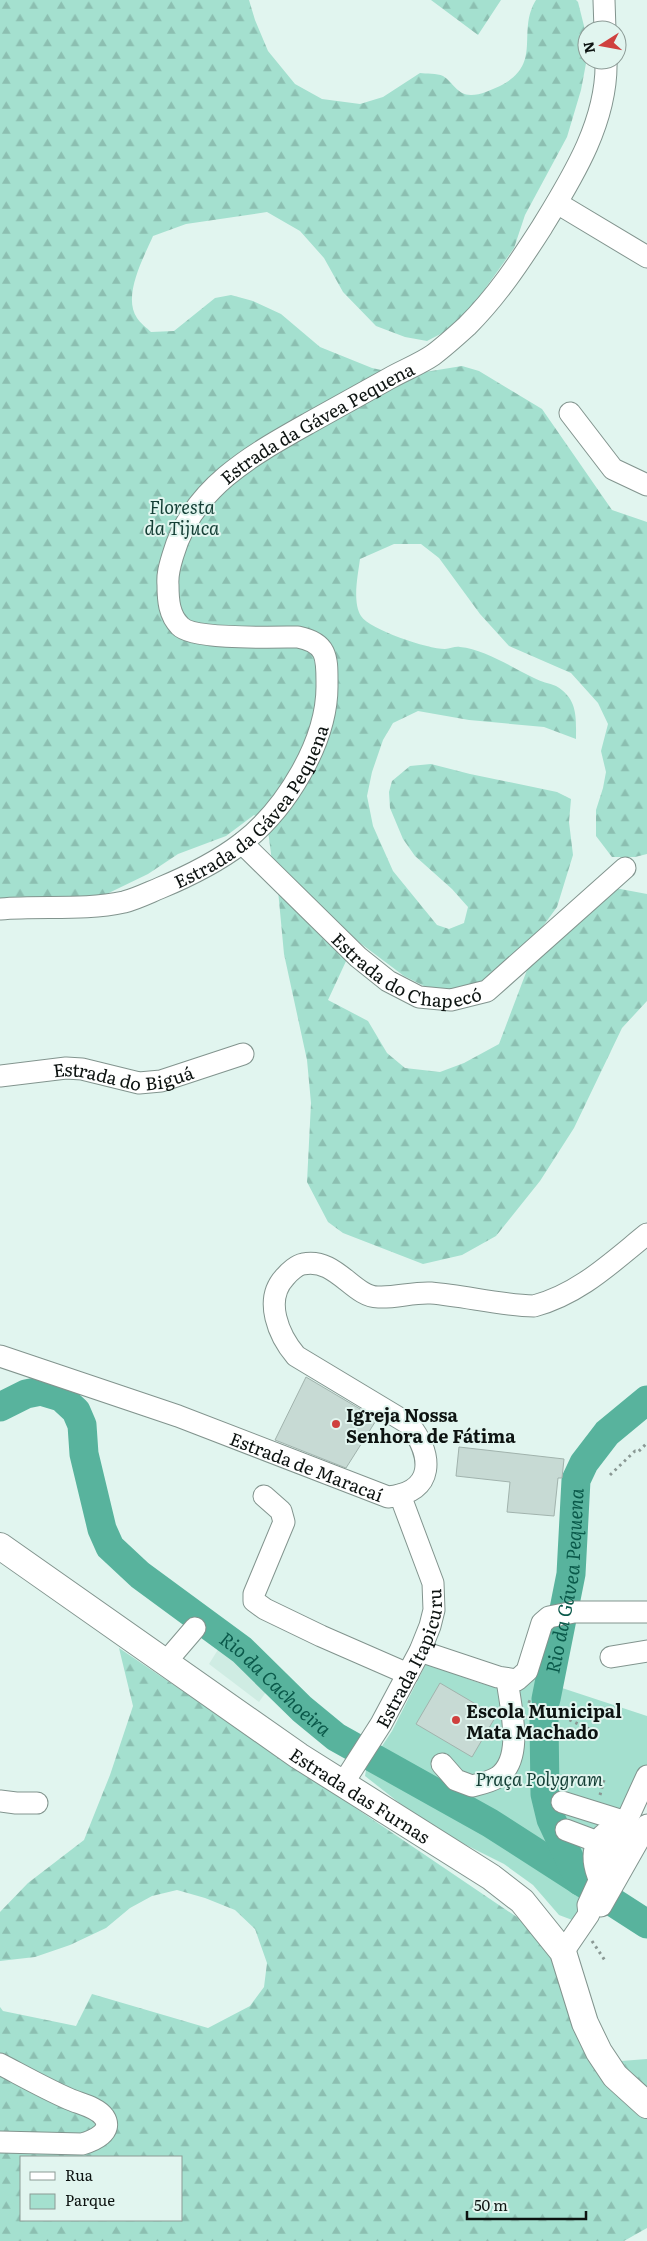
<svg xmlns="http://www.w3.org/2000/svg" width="647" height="2241" font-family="Literata,serif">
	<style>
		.built { fill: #cfece3 }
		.green { fill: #a4e0cf }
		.forest { fill: url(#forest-firs); fill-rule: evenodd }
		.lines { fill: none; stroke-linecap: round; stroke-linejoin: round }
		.river { stroke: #58b39d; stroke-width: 29 }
		.building { fill: #c7dad4; stroke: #a1b3ad }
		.minor-casing { stroke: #82948e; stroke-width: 23 }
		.major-casing { stroke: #82948e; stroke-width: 28 }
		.path { stroke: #8a9894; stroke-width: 3; stroke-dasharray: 2.5 4; stroke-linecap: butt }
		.minor { stroke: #fff; stroke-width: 21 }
		.major { stroke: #fff; stroke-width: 26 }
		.poi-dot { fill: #cf403e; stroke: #e1f5ef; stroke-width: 2 }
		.labels { text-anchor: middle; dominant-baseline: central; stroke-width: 4; stroke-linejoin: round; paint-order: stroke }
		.street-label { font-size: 18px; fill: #0d1311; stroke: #e1f5ef }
		.park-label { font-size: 18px; font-style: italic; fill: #143e35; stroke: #e1f5ef }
		.poi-label { font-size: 18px; font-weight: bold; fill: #0d1311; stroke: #e1f5ef; text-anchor: start }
		.water-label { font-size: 19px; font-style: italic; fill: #0a594a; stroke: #e1f5ef }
	</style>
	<defs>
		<pattern id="forest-firs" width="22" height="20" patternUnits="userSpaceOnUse" patternTransform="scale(1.25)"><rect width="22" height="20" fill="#a4e0cf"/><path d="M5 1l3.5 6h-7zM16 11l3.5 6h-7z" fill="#8cbfb1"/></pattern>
	</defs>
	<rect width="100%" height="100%" fill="#e1f5ef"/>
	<path class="built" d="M224 1640 271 1685 259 1702 209 1664Z"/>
	<path class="green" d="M572 1618 556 1686 647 1716V1766L575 1921 559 1915 533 1885 504 1864 430 1827 365 1776 366 1770 392 1731 427 1662C450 1671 512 1703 531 1682 543 1670 550 1638 555 1622Z"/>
	<path class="forest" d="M0 0H249L255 20 268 51 295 84 322 99 360 104 383 97 420 73C426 74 437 73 443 76 453 82 457 95 471 95 481 95 491 90 500 86 544 64 516 32 536 0H576L578 2 587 38V58L581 90 567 137 525 215 514 248 470 310 452 328 427 341 405 337 376 326 343 292 324 258 300 231 267 212 186 224 153 236C144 257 122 296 137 318 140 323 147 328 151 332L174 331 215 298 231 295 253 301 281 314 320 347 372 368 395 373H419L462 366 479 371 542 409 612 510 647 522V854L635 857H612L596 836V810L603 788 606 772 601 751 608 724 598 703 571 673 509 646 480 614 439 558 421 544H394L360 559C358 575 352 601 361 616 370 630 428 649 445 649 450 649 455 646 460 647 484 649 513 668 534 678 541 682 549 683 556 686 578 699 576 717 576 739L544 727 469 720 418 711 393 723 383 740 372 772 367 796 373 826 393 871 437 925 449 929 464 923 468 907 452 889 415 856 403 839 390 808 389 792 392 781 410 766 431 764 470 774 557 792 571 799 569 822 573 855 557 907 527 948 485 986 460 990 428 988 404 976 360 943 305 892 273 869 267 823 254 815 226 836 178 854 148 874 86 904 0 907Z
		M431 0H501L478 35Z
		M615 888 647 894V1001L622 1028 574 1128 540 1181 496 1236 462 1255 423 1264 343 1233 328 1222 307 1182 311 1103 307 1060 284 954 278 890 347 959 328 1000 368 1021 387 1053 405 1068 440 1072 464 1063 499 1044 530 962 576 926 589 907Z
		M119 1648 570 1953 608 2062 647 2059V2228L624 2241H0V2007L3 2011 76 2026 92 1994 208 2028 250 2006 264 1987 267 1963 255 1929 235 1910 205 1898 177 1890 152 1896 130 1908 106 1928 70 1945 35 1957 0 1961V1912L28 1883 84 1840 110 1775 133 1706ZM21 2157H181V2220H21Z"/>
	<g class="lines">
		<g class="river">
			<path id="s1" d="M0 1407 26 1394 41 1391 61 1397 76 1411 82 1425 84 1454 102 1529 110 1547 140 1575 242 1650 302 1709 336 1737 490 1823 647 1924"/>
			<path id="s2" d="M546 1699 571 1574 576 1480 584 1463 607 1433 647 1400"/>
			<path d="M544 1720 545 1794 551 1819 580 1881"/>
		</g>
	</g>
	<path class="building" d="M306 1377 377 1419 346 1468 275 1440Z
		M459 1447 564 1459 562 1478H558L554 1516 507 1512 510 1482 456 1476Z
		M440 1683 496 1716 472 1757 416 1724Z"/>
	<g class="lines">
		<defs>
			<g id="minor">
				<path d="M604 0 605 30"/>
				<path d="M557 203 647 257"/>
				<path d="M570 413 613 469 647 485"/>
				<path id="s3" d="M242 843 358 957 388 981 419 997 451 1000 487 991 625 868"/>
				<path id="s4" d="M0 909C41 905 83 911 124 902 136 899 148 893 160 888 189 876 217 862 242 843 286 809 328 741 327 684 327 658 328 643 298 637 276 637 193 640 180 626 169 615 168 600 168 585 167 574 170 565 173 555 192 488 252 455 309 423 336 408 363 393 390 378 404 370 420 364 433 355 445 346 456 336 467 326 497 296 519 263 542 227 572 178 608 121 606 60"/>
				<path id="s5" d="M0 1076 66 1068 82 1069 139 1083 161 1081 243 1054"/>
				<path id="s6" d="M0 1356 178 1416 388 1497C436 1492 433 1455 409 1424L296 1356C279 1336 263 1300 285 1277 289 1272 297 1265 303 1264 336 1257 353 1297 378 1297 396 1298 413 1292 431 1293 466 1296 499 1305 534 1306 579 1294 611 1263 647 1234"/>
				<path d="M264 1496 281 1511 284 1522 254 1594V1601L265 1609 321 1636 408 1674"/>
				<path d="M420 1651 498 1677 517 1680 527 1671 542 1623 549 1617 574 1612H647"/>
				<path d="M611 1657 647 1651"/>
				<path d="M165 1663 195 1628"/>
				<path d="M442 1764 456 1780 472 1786C480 1784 490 1782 498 1777 525 1758 510 1706 507 1679"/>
				<path id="s7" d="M342 1785 381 1724 420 1651 430 1626 434 1610 433 1583 400 1495"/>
				<path d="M0 1801 16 1803H37"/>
				<path d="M562 1802 626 1822"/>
				<path d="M566 1830 598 1842"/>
				<path d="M600 1881C588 1854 593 1832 625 1825"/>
				<path d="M601 1906 647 1825"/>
				<path d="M563 1952 589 1914 588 1905 647 1776"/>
				<path d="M0 2064C23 2076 46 2089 69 2099 80 2104 97 2107 104 2117 114 2132 93 2141 82 2144L0 2142"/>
			</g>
			<g id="major">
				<path id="s8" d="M0 1546 299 1756 491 1877 522 1901 563 1952 585 2023 599 2052 615 2076 647 2105"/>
			</g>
		</defs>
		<use href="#minor" class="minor-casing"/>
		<use href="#major" class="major-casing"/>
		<path class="path" d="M610 1475 635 1451 638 1452 647 1443
			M528 1701 596 1732
			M600 1795 604 1780
			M592 1941 606 1962"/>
		<use href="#minor" class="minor"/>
		<use href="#major" class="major"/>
	</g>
	<g class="poi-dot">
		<circle cx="336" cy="1424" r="5"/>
		<circle cx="456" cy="1720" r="5"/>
	</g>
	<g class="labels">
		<g class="street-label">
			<text stroke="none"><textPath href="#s4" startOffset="902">Estrada da Gávea Pequena</textPath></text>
			<text stroke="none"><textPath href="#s4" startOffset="290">Estrada da Gávea Pequena</textPath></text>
			<text stroke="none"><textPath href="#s3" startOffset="215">Estrada do Chapecó</textPath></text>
			<text stroke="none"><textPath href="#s5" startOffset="125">Estrada do Biguá</textPath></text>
			<text stroke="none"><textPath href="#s6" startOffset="326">Estrada de Maracaí</textPath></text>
			<text stroke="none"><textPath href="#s7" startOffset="145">Estrada Itapicuru</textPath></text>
			<text stroke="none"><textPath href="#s8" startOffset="438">Estrada das Furnas</textPath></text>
		</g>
		<g class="park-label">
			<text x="182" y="506">Floresta<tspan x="182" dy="21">da Tijuca</tspan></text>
			<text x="539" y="1778">Praça Polygram</text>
		</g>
		<g class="poi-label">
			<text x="346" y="1414">Igreja Nossa<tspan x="346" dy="21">Senhora de Fátima</tspan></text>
			<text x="466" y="1710">Escola Municipal<tspan x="466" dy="21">Mata Machado</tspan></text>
		</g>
		<g class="water-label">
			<text stroke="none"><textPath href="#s2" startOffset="120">Rio da Gávea Pequena</textPath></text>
			<text stroke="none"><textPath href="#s1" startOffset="442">Rio da Cachoeira</textPath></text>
		</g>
	</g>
	<rect x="20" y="2156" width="162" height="65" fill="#e1f5ef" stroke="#8c9b96"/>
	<rect x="30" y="2172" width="25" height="8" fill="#ffffff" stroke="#8c9b96"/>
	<text x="65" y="2181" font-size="15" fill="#0d1311">Rua</text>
	<rect x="30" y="2194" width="25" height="15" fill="#a4e0cf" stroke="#8c9b96"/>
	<text x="65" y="2206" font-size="15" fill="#0d1311">Parque</text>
	<g transform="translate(602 45) rotate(259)"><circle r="24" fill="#e1f5ef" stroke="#8c9b96"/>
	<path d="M0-4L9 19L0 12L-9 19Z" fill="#cf403e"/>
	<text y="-8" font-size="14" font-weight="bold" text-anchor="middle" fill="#0d1311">N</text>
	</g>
	<path d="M467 2211v8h119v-8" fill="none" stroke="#0d1311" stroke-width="2.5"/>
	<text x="474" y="2211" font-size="15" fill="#0d1311" stroke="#e1f5ef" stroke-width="4" paint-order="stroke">50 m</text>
</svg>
